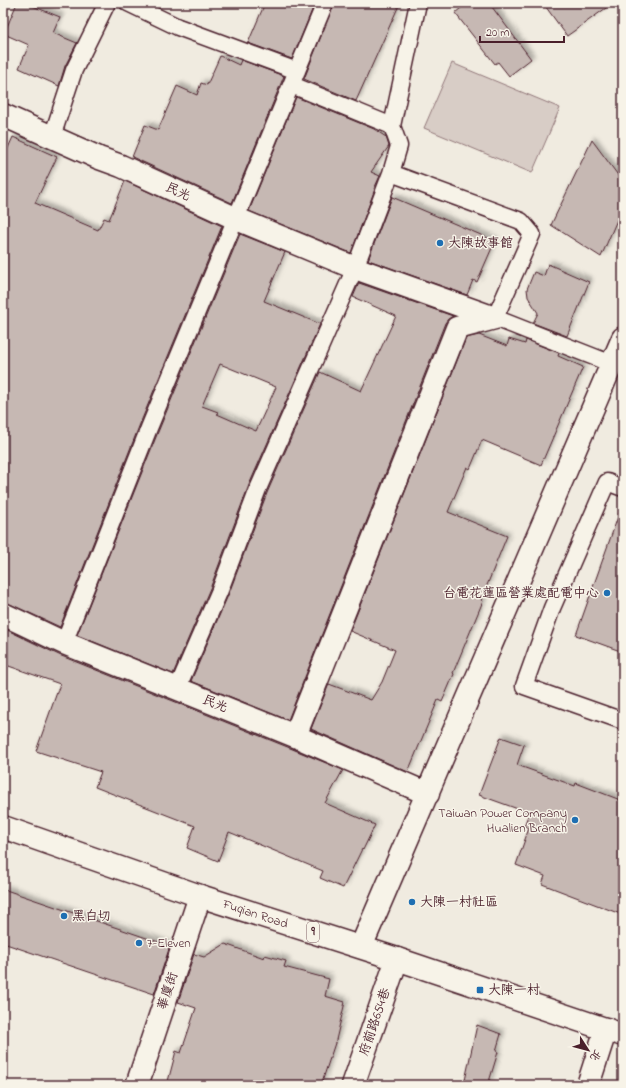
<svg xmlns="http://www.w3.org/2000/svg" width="626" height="1088" font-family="'Indie Flower','LXGW WenKai TC',sans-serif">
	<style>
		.green { fill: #d8cdc6; stroke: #917678 }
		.building { fill: #c6b8b3; stroke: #4a1f2b; fill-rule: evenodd; filter: url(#shadow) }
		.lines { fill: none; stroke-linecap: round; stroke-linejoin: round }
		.service-casing { stroke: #4a1f2b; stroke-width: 19 }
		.minor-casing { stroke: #4a1f2b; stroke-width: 25 }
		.primary-casing { stroke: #4a1f2b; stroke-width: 25 }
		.service { stroke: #f7f3e8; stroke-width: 16 }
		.minor { stroke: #f7f3e8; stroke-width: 22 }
		.primary { stroke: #f7f3e8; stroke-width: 22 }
		.poi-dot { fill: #1f6fb2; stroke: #f7f3e8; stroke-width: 1.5 }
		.labels { text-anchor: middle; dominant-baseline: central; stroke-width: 3; stroke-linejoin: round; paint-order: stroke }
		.shield { fill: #f7f3e8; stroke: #7e5f64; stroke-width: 1 }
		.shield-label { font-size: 12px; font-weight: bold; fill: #4a1f2b }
		.street-label { font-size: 13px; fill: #4a1f2b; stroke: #f7f3e8 }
		.poi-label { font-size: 13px; fill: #4a1f2b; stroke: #f7f3e8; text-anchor: start }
	</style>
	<defs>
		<filter id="shadow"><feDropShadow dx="3.5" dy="-3.5" stdDeviation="2" flood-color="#0004"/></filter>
	</defs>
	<rect width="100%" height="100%" fill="#f0ebe0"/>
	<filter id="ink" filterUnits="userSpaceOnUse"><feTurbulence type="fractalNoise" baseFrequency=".025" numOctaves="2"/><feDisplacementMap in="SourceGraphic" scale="8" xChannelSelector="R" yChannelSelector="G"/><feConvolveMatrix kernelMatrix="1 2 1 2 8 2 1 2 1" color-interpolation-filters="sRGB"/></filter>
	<g filter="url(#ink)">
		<path class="green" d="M452 63 560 108 532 173 424 128Z"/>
		<path class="building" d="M17 3H25L60 17 53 33 77 43 65 66 59 86 19 68 29 45 4 34Z
			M265 3H315L292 59 248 43Z
			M334 3H400L356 101 304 79Z
			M467 3H489L531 59 509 76 498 62 495 64 455 13Z
			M543 3H613L567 36Z
			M220 56 239 65 241 60 284 76 232 203 132 157 145 125 158 130 177 86 197 95 201 83 207 85Z
			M296 97 374 129 386 137 389 146 371 172 380 176 374 189H375L351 253 249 211Z
			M13 137 57 157 35 203 98 230 104 218 109 220 125 181 222 226 140 424 60 627 8 603 3 602V159Z
			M592 140 623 182V206L601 257 551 225Z
			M392 197 495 241 477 282 473 280 467 295 368 260Z
			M240 234 285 252 264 301 320 324 249 485 211 586 173 674 77 635 158 432ZM220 364 276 387 256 431 217 414 218 412 202 406Z
			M548 264 589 282 567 336 533 323 538 313 528 297 527 289 534 272 544 276Z
			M359 283 453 316 448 319 445 323 288 720 191 681 229 593 267 493 320 372 361 391 396 316 353 297Z
			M479 335 507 346 509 339 525 344 526 340 559 353 558 356 583 367 541 465 482 440 470 469 467 467 448 512 507 536 481 600 483 601 453 673 454 674 442 702 438 700 408 772 311 729 329 684 371 700 382 682 395 650 350 631 466 338Z
			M620 511 623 512V652L576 635Z
			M3 628 59 655 290 748 343 770 325 803 375 825 363 850 362 849 343 888 320 878 323 871 229 832 218 861 187 848 195 826 95 787 101 772 36 751 60 684 3 664Z
			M501 737 524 745 517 765 575 786 576 783 623 801V915L542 884 545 876 516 865 529 828 524 826 529 813 479 795Z
			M3 889 170 946 154 994 3 943Z
			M225 944 264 958 265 955 286 961 284 967 329 979 325 996 345 1002 336 1040 321 1085H167L176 1051 181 1053 196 1008 178 1002 194 954 204 957Z
			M477 1025 501 1034 496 1051 498 1052 488 1085H464Z"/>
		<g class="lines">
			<defs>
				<path id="service" d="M128 3 178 27 297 71
					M418 3 392 126 399 146 391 173 521 221 532 234 495 318 612 364
					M292 85 392 126
					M52 137 74 70 107 3
					M623 488 607 482 552 608 524 686 623 721
					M64 643 149 428 325 3
					M177 689 220 590 258 489 355 268 391 173"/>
				<path id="minor" d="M3 115 99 158 121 166 237 219 355 268 495 318 457 328 295 736
					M3 614 64 643 295 736 428 794
					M361 947 623 338
					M137 1085 200 896
					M353 1085 397 959
					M588 1085 606 1029"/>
				<g id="primary">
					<path id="s1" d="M3 827 200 896 397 959 623 1035"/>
				</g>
			</defs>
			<use href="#service" class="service-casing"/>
			<use href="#minor" class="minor-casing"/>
			<use href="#primary" class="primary-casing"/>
			<use href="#service" class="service"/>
			<use href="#minor" class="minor"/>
			<use href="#primary" class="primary"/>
		</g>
	</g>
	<g class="poi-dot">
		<circle cx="440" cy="243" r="4"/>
		<circle cx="607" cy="593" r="4"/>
		<circle cx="575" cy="820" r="4"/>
		<circle cx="412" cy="902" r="4"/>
		<circle cx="64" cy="916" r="4"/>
		<circle cx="139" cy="943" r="4"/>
		<rect x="476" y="986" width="8" height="8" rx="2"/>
	</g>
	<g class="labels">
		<rect class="shield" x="307" y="922" width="12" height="20" rx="3"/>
		<g class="shield-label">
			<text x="313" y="932">9</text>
		</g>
		<g class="street-label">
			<text transform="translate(178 192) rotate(25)">民光</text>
			<text transform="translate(215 704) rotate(22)">民光</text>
			<text stroke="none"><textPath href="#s1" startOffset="267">Fuqian Road</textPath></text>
			<text transform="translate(168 991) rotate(-72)">華廈街</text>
			<text transform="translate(375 1022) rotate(-71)">府前路654巷</text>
		</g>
		<g class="poi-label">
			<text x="448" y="243">大陳故事館</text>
			<text x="599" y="593" text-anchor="end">台電花蓮區營業處配電中心</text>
			<text x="567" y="813" text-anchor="end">Taiwan Power Company<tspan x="567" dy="15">Hualien Branch</tspan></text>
			<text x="420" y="902">大陳一村社區</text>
			<text x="72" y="916">黑白切</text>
			<text x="147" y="943">7-Eleven</text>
			<text x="488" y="990">大陳一村</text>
		</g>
	</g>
	<rect width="626" height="1088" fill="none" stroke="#f7f3e8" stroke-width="16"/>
	<rect x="8" y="8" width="610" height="1072" fill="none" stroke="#4a1f2b" stroke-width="1.5" filter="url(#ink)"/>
	<g transform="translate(588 1050) rotate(126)" stroke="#f7f3e8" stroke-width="3" paint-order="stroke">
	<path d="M0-3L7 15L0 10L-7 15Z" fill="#4a1f2b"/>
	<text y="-6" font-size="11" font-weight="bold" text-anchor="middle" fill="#4a1f2b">北</text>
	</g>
	<path d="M480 36v6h84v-6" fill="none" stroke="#4a1f2b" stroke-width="2"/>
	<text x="486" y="36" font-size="12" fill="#4a1f2b" stroke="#f7f3e8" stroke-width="3" paint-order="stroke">20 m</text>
</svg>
